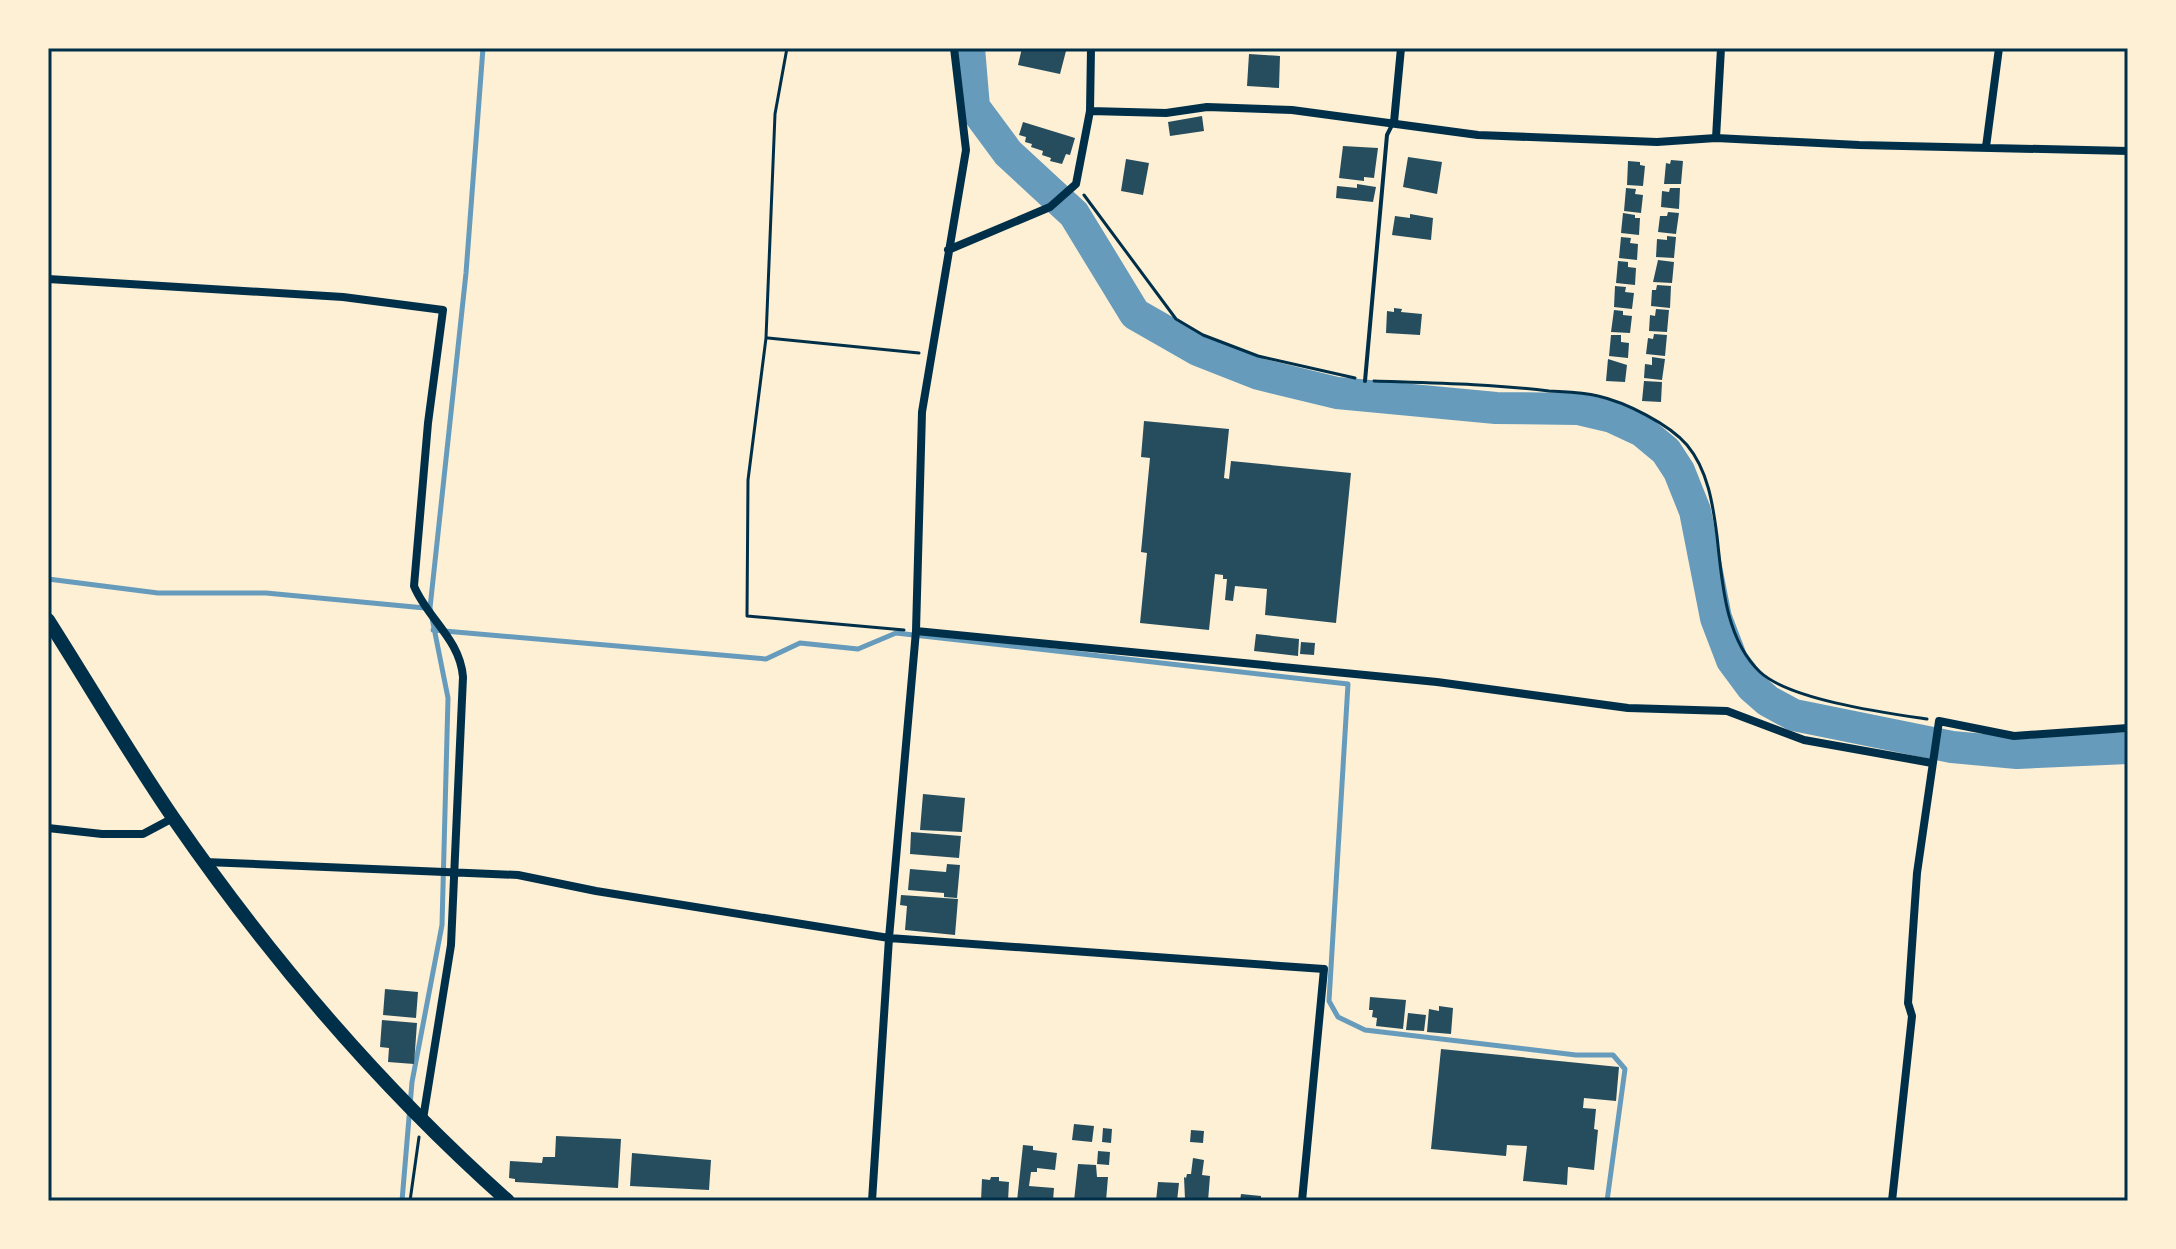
<svg xmlns="http://www.w3.org/2000/svg" width="2176" height="1249" font-family="Montserrat,sans-serif">
	<style>
		.lines { fill: none; stroke-linecap: round; stroke-linejoin: round }
		.stream { stroke: #669bbc; stroke-width: 5 }
		.river { stroke: #669bbc; stroke-width: 32 }
		.building { fill: #264d5e }
		.path { stroke: #003049; stroke-width: 3 }
		.service { stroke: #003049; stroke-width: 4 }
		.minor { stroke: #003049; stroke-width: 8 }
		.primary { stroke: #003049; stroke-width: 14 }
		.neatline { fill: none; stroke: #003049; stroke-width: 3 }
	</style>
	<rect width="100%" height="100%" fill="#fdf0d5"/>
	<g class="lines">
		<path class="stream" d="M48 579 158 593H266L425 608
			M433 630 766 659 800 643 858 649 896 633 1348 684 1329 1001 1338 1017 1365 1030 1576 1055H1613L1625 1069 1607 1201
			M402 1201 412 1082 442 925 448 698 430 608 466 273 483 48"/>
		<path class="river" d="M969 48 974 107 1008 153 1074 214 1135 314 1198 350 1259 374 1337 393 1496 408 1578 409 1612 417 1642 431 1666 451 1679 471 1695 511 1716 618 1732 660 1752 687 1768 701 1794 715 1952 747 2017 753 2128 748"/>
	</g>
	<path class="building" d="M1022 48H1051L1066 51 1060 74 1018 65Z
		M1249 54 1280 56 1279 88 1247 86Z
		M1202 116 1204 131 1170 136 1168 122Z
		M1023 122 1075 138 1070 155 1066 154 1062 164 1050 161 1051 158 1042 155 1043 151 1031 147 1032 144 1025 142 1026 137 1019 135Z
		M1343 146 1378 148 1374 178 1364 177V181L1339 178Z
		M1408 157 1442 162 1437 194 1403 187Z
		M1126 159 1149 163 1143 195 1121 191Z
		M1671 160 1683 161 1681 184H1664L1666 163 1670 164Z
		M1628 161 1640 162V165L1645 166 1643 186 1627 185Z
		M1357 184 1376 187 1373 202 1336 198 1337 186 1357 188Z
		M1626 188 1636 189 1635 194 1643 195 1641 213 1624 211Z
		M1670 188H1680L1679 209 1661 207 1662 191 1669 192Z
		M1668 212 1679 213 1676 234 1658 232 1660 216H1667Z
		M1623 213 1635 215V218H1640L1639 235 1621 233Z
		M1410 214 1433 218 1431 240 1392 235 1395 216 1410 218Z
		M1667 236 1676 237 1674 258 1656 257 1657 239 1667 240Z
		M1621 237 1631 238 1630 243 1638 244 1637 260 1619 258Z
		M1658 260 1674 262 1672 283 1653 282Z
		M1618 261 1628 262V267L1636 268 1635 285 1616 283Z
		M1657 285 1671 286 1670 308 1651 306 1652 290H1656Z
		M1615 286 1626 287 1625 292 1634 293 1632 309 1614 307Z
		M1394 308 1402 309 1401 312 1422 314 1420 335 1386 333 1387 311 1394 312Z
		M1656 309 1669 310 1667 332 1649 331 1650 315 1655 316Z
		M1614 310 1623 311V315L1632 316 1630 333 1611 332Z
		M1654 334 1667 335 1665 356 1646 354 1648 338 1653 339Z
		M1611 335H1621V342L1629 343 1628 358 1609 356Z
		M1652 357 1665 359 1662 380 1644 378 1645 364 1652 365Z
		M1608 359 1627 365 1625 382 1606 381Z
		M1644 381 1662 382 1661 402 1642 401Z
		M1144 421 1229 429 1224 478 1229 479 1231 461 1351 473 1336 623 1265 615 1267 589 1235 586 1233 601 1225 600 1227 579H1223V575L1215 574 1209 630 1140 623 1147 553 1141 552 1150 458 1141 457Z
		M1256 634 1299 639 1298 656 1254 651Z
		M1301 642 1315 643 1314 655 1300 654Z
		M923 794 965 798 962 832 920 830Z
		M911 832 961 836 959 858 910 854Z
		M947 864 960 865 957 898 944 897V893L908 890 910 869 946 872Z
		M901 895 958 899 955 935 905 930 907 906 900 905Z
		M385 989 418 992 416 1018 383 1015Z
		M1370 997 1406 1000 1403 1029 1376 1026 1377 1018 1372 1017 1373 1010H1369Z
		M1439 1006 1453 1008 1451 1034 1427 1032 1429 1009 1439 1011Z
		M1408 1013 1426 1015 1424 1031 1406 1030Z
		M382 1020 417 1023 414 1064 388 1062 389 1048 380 1047Z
		M1441 1049 1619 1067 1616 1101 1584 1098 1583 1108 1596 1109 1594 1129 1598 1130 1594 1170 1568 1167 1567 1185 1523 1181 1527 1146 1507 1145 1506 1156 1431 1149Z
		M1074 1124 1094 1126 1092 1142 1072 1140Z
		M1103 1128 1112 1129 1111 1143 1102 1142Z
		M1191 1130 1204 1131 1203 1143 1190 1142Z
		M556 1136 621 1139 618 1188 515 1182V1179L509 1178 510 1161 542 1163 543 1157H555Z
		M1023 1145 1033 1146V1150L1057 1153 1055 1170 1037 1168V1172H1031L1029 1186 1054 1188 1053 1201H1017Z
		M1098 1151 1110 1152 1109 1165 1097 1164Z
		M632 1153 711 1160 709 1190 630 1186Z
		M1193 1158 1204 1160 1202 1175 1210 1176 1208 1201 1185 1199 1184 1177 1186 1178 1187 1174H1191Z
		M1078 1164 1096 1165 1097 1177H1108L1106 1201H1074Z
		M991 1177H999V1181L1009 1182 1008 1201H981L982 1179 990 1180Z
		M1158 1182 1179 1183 1177 1201H1156Z
		M1241 1194 1261 1196V1201H1240Z"/>
	<g class="lines">
		<path class="path" d="M787 48 775 114 766 338 748 480 747 616 904 630
			M1084 195 1176 319 1203 335 1258 356 1355 378
			M768 338 919 353
			M1374 381C1433 383 1491 384 1549 391 1565 392 1582 392 1598 396 1625 402 1669 424 1687 445 1708 470 1713 505 1717 536 1722 581 1725 639 1760 672 1790 700 1886 713 1927 719
			M410 1201 419 1137"/>
		<path class="service" d="M1365 381 1387 135 1392 125"/>
		<path class="minor" d="M1090 111 1166 113 1207 107 1292 110 1478 135 1657 142 1716 138 1859 145 2128 151
			M1394 122 1401 48
			M1716 138 1721 48
			M1986 147 1999 48
			M948 250 1050 207 1076 184 1090 111 1091 48
			M48 279 343 297 443 310 428 423 414 586C427 618 460 639 463 677L451 945 423 1119
			M916 631 1437 682 1628 708 1727 711 1804 740 1932 763
			M48 828 102 834H143L173 818
			M205 862 518 875 596 891 889 938 1324 969 1302 1201
			M872 1201 889 938 916 631 922 412 966 150 954 48
			M1892 1201 1912 1016 1908 1003 1917 873 1939 721 2014 736 2128 728"/>
		<path class="primary" d="M48 620C90 686 130 755 174 819 270 958 382 1089 508 1201"/>
	</g>
	<rect width="2176" height="1249" fill="none" stroke="#fdf0d5" stroke-width="100"/>
	<rect x="50" y="50" width="2076" height="1149" class="neatline"/>
</svg>
